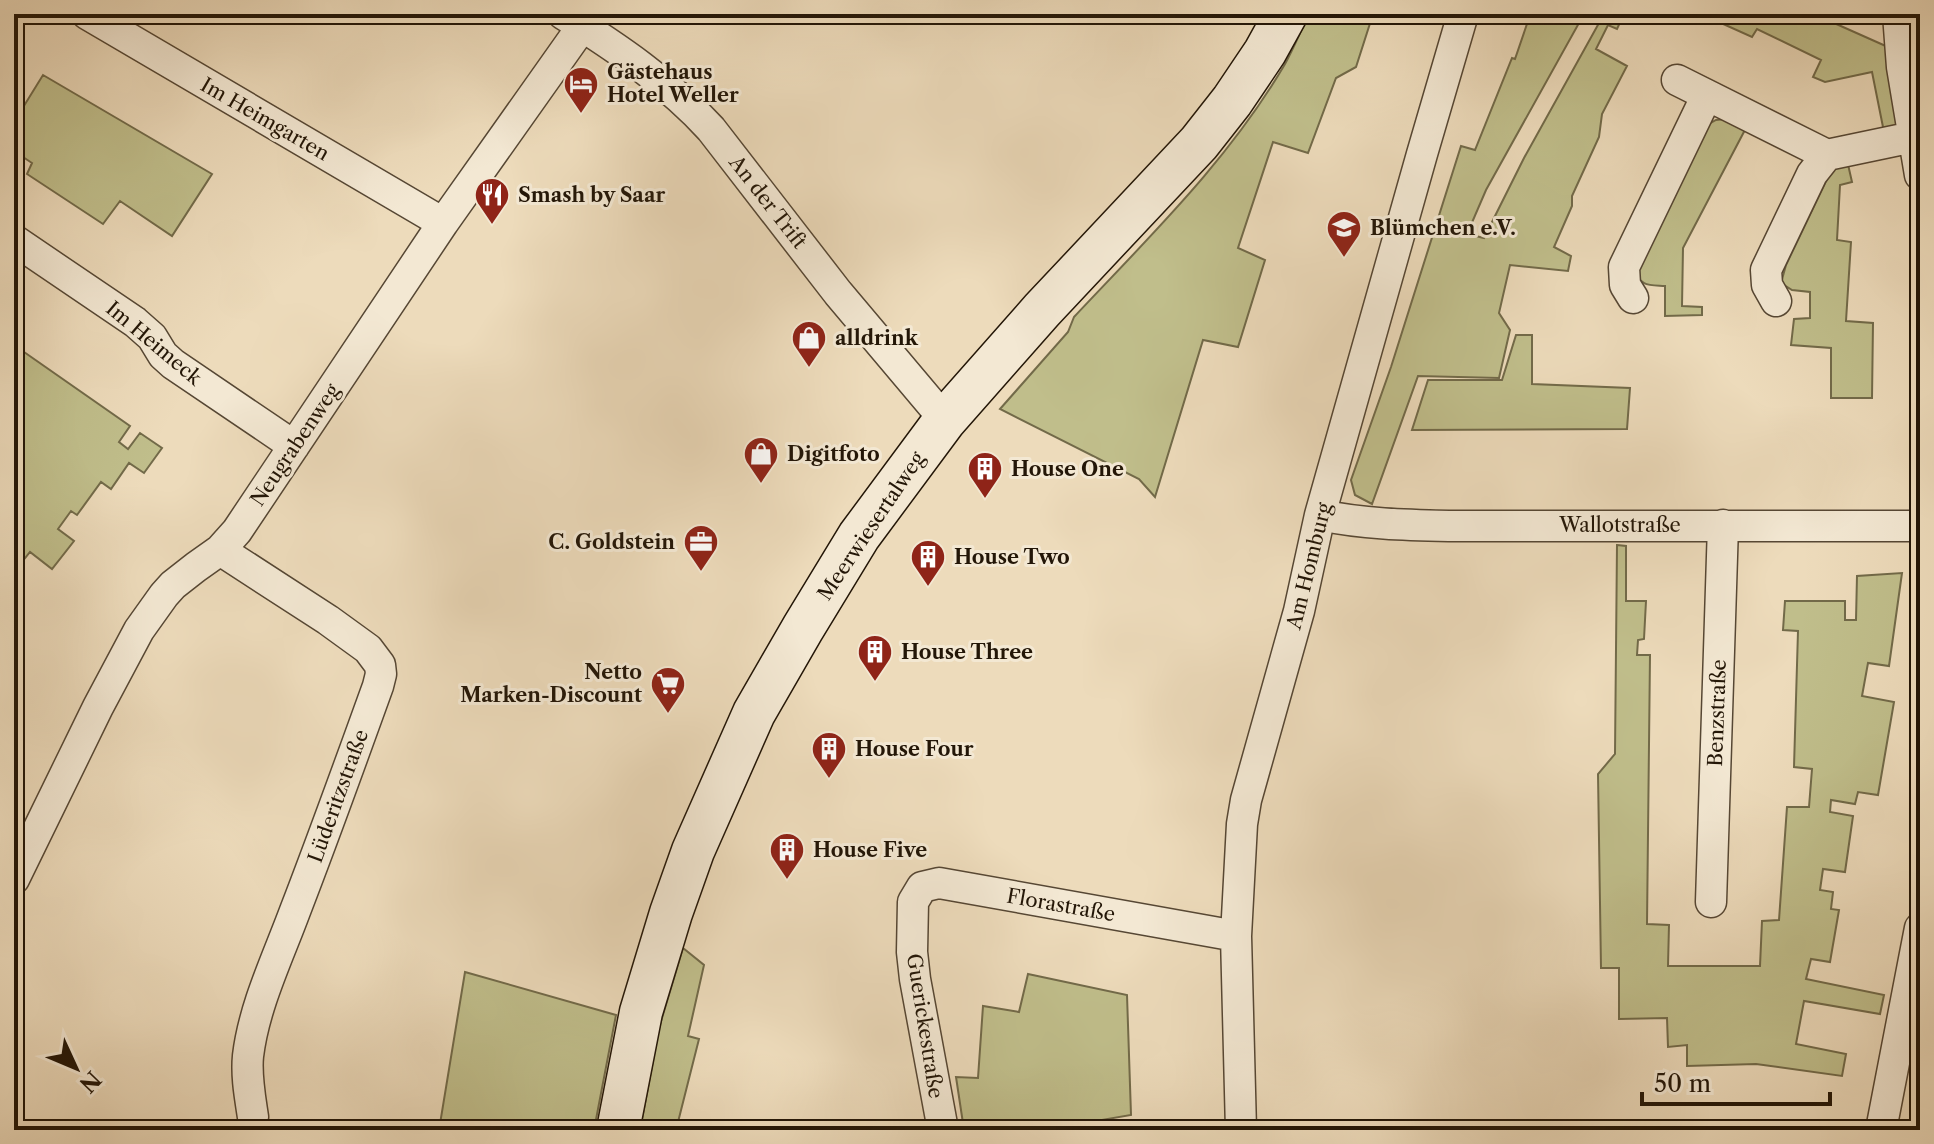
<svg xmlns="http://www.w3.org/2000/svg" width="1934" height="1144" font-family="'Libre Caslon Text',serif">
	<style>
		.green { fill: #c0be8b; stroke: #726a49; stroke-width: 2 }
		.lines { fill: none; stroke-linecap: round; stroke-linejoin: round }
		.minor-casing { stroke: #564734; stroke-width: 33 }
		.secondary-casing { stroke: #231607; stroke-width: 45 }
		.minor { stroke: #f3e8d3; stroke-width: 30 }
		.secondary { stroke: #f3e8d3; stroke-width: 42 }
		.labels { text-anchor: middle; dominant-baseline: central; stroke-width: 6; stroke-linejoin: round; paint-order: stroke }
		.poi-label { font-size: 20px; font-weight: bold; fill: #231607; stroke: #f3e8d3; text-anchor: start }
		.street-label { font-size: 20px; fill: #231607; stroke: #f3e8d3 }
	</style>
	<rect width="100%" height="100%" fill="#eddbbb"/>
	<filter id="stains"><feTurbulence type="fractalNoise" baseFrequency=".0025" numOctaves="4"/><feColorMatrix values="0 0 0 0 .2 0 0 0 0 .09 0 0 0 0 .02 0 0 0 .5 -.17"/></filter>
	<radialGradient id="worn" r=".72"><stop offset=".6" stop-color="#630" stop-opacity="0"/><stop offset="1" stop-color="#630" stop-opacity=".3"/></radialGradient>
	<path class="green" d="M1309 14H1373L1356 67 1336 78 1308 153 1273 142 1238 248 1265 260 1238 347 1203 340 1155 497 1139 479 1000 409 1068 332 1074 317C1149 237 1229 160 1285 64 1294 48 1301 30 1309 14Z
		M1533 14H1584L1486 190 1467 234 1484 238 1524 158 1604 14H1624L1617 29 1608 25 1596 49 1627 66 1602 114 1599 137 1572 196V206L1554 247 1571 256 1568 271 1510 265 1499 313 1510 330 1499 378 1418 376 1372 504 1355 495 1351 480 1391 367 1461 146 1475 150 1512 58 1515 59 1529 18Z
		M1701 14H1833L1834 23 1888 47 1902 129 1884 132 1872 72 1825 82 1813 77 1821 60 1757 29 1752 37Z
		M43 75 212 174 172 236 120 201 103 224 27 174 32 163 14 151V122Z
		M1725 119 1747 126 1683 248 1682 306 1702 307V315L1665 316V286C1648 285 1641 287 1634 269L1707 125 1716 120Z
		M1847 160 1852 182 1840 185 1837 240 1851 242 1846 321 1873 323 1872 398H1831V348L1791 345 1794 319 1810 318V292L1792 290 1781 283 1786 265 1828 177 1837 165Z
		M1516 335H1532V384L1630 388 1627 429 1412 430 1428 380H1502Z
		M14 345 130 426 119 442 128 449 140 433 162 448 144 473 129 463 111 489 101 482 77 515 71 511 58 529 74 541 52 569 30 552 14 572Z
		M1617 545 1626 546V601H1646L1644 639 1638 640 1637 655H1650L1647 924 1669 925 1668 966H1760L1762 921 1779 920 1787 807H1809L1812 769 1794 767 1798 631 1783 630 1785 601H1845V620H1856L1857 576 1902 573 1889 666 1868 663 1862 696 1894 702 1878 795 1858 792 1855 804 1831 800 1830 812 1853 816 1845 872 1823 869 1820 890 1833 892 1831 909 1839 910 1830 962 1811 959 1806 979 1884 995 1880 1014 1804 1001 1796 1044 1846 1054 1842 1076 1756 1064 1687 1066V1045L1668 1047 1667 1018 1619 1019V968H1601L1598 774 1615 754Z
		M683 948 704 965 688 1036 699 1039 676 1130H640L659 1028Z
		M465 972 616 1015 594 1130H439Z
		M1028 974 1127 995 1131 1115 1084 1123V1130H964L956 1077 978 1078 983 1006 1019 1012Z"/>
	<g class="lines">
		<defs>
			<path id="minor" d="M87 14 443 223
				M563 14C616 47 669 83 711 129L838 293 945 420
				M1898 14 1902 67 1920 175
				M1677 80 1827 155 1913 137
				M14 240 135 322 152 337 163 355 173 364 294 446
				M1633 298 1625 285 1624 267 1707 95
				M1776 301 1767 285 1766 270 1812 174 1827 155
				M1320 515C1363 524 1405 525 1449 526H1920
				M220 550 328 620 368 649 380 665 381 674 378 686C351 761 324 836 295 911 278 957 254 1006 248 1056 246 1076 250 1097 253 1117
				M14 879 98 707 139 630 164 595 173 585 196 567 220 550 237 531 443 223 591 14
				M1711 902 1723 525
				M943 1130 915 979 912 952 913 902 922 887 939 883 1236 936
				M1241 1130 1236 936 1242 824 1246 800 1299 611 1320 515 1422 154 1463 14
				M1881 1130 1920 928"/>
			<path id="secondary" d="M618 1130 641 1012 671 913 693 851 754 713 803 628 859 536 945 420 1042 310 1199 143 1232 101 1265 52 1286 14"/>
		</defs>
		<use href="#minor" class="minor-casing"/>
		<use href="#secondary" class="secondary-casing"/>
		<use href="#minor" class="minor"/>
		<use href="#secondary" class="secondary"/>
	</g>
	<defs>
		<symbol id="hotel-pin" viewBox="-11 -11 22 30"><path d="M0 17L-7.5 6A9.5 9.5 0 1 1 7.5 6Z" fill="#8f2418" stroke="#f3e8d3"/><path d="M-6-4.5h1.5V1H6V5H4.5V3h-9V5H-6ZM-4 0a1.8 1.8 0 1 1 3.6 0ZM.5 0V-2.5h3Q6-2.5 6 0Z" fill="#fff"/></symbol>
		<symbol id="restaurant-pin" viewBox="-11 -11 22 30"><path d="M0 17L-7.5 6A9.5 9.5 0 1 1 7.5 6Z" fill="#8f2418" stroke="#f3e8d3"/><path d="M-5-6h1v4h1v-4h1v4h1v-4h1v5L-1.5 .5V6h-2V.5L-5-1ZM5-6V6H3V1.5H1.5Q1.5-4 5-6Z" fill="#fff"/></symbol>
		<symbol id="school-pin" viewBox="-11 -11 22 30"><path d="M0 17L-7.5 6A9.5 9.5 0 1 1 7.5 6Z" fill="#8f2418" stroke="#f3e8d3"/><path d="M0-5L7-2L0 1L-7-2ZM-4 1L0 2.5L4 1V4Q0 6-4 4Z" fill="#fff"/></symbol>
		<symbol id="shop-pin" viewBox="-11 -11 22 30"><path d="M0 17L-7.5 6A9.5 9.5 0 1 1 7.5 6Z" fill="#8f2418" stroke="#f3e8d3"/><path d="M-5-2.5h2.3a2.7 3.5 0 0 1 5.4 0H5L5.5 6h-11ZM-1.5-2.5h3a1.5 2.3 0 0 0-3 0Z" fill="#fff"/></symbol>
		<symbol id="building-pin" viewBox="-11 -11 22 30"><path d="M0 17L-7.5 6A9.5 9.5 0 1 1 7.5 6Z" fill="#8f2418" stroke="#f3e8d3"/><path d="M-4-6H4V6H1V3H-1V6H-4ZM-2.5-4.3h1.7v1.8h-1.7ZM.8-4.3h1.7v1.8H.8ZM-2.5-1h1.7V.8h-1.7ZM.8-1h1.7V.8H.8Z" fill="#fff"/></symbol>
		<symbol id="office-pin" viewBox="-11 -11 22 30"><path d="M0 17L-7.5 6A9.5 9.5 0 1 1 7.5 6Z" fill="#8f2418" stroke="#f3e8d3"/><path d="M-6-3h4V-5.5h4V-3h4V5H-6ZM-1-4.5V-3h2v-1.5ZM-6 0V1H6V0Z" fill="#fff"/></symbol>
		<symbol id="supermarket-pin" viewBox="-11 -11 22 30"><path d="M0 17L-7.5 6A9.5 9.5 0 1 1 7.5 6Z" fill="#8f2418" stroke="#f3e8d3"/><path d="M-6-5.5h2.5l.6 2H6L4.5 2H-2.5L-4.4-4H-6ZM-1.5 3.2a1.3 1.3 0 1 0 .1 0ZM3 3.2a1.3 1.3 0 1 0 .1 0Z" fill="#fff"/></symbol>
	</defs>
	<g fill-rule="evenodd">
		<use href="#hotel-pin" x="561" y="64" width="40" height="54"/>
		<use href="#restaurant-pin" x="472" y="175" width="40" height="54"/>
		<use href="#school-pin" x="1324" y="208" width="40" height="54"/>
		<use href="#shop-pin" x="789" y="318" width="40" height="54"/>
		<use href="#shop-pin" x="741" y="434" width="40" height="54"/>
		<use href="#building-pin" x="965" y="449" width="40" height="54"/>
		<use href="#office-pin" x="681" y="522" width="40" height="54"/>
		<use href="#building-pin" x="908" y="537" width="40" height="54"/>
		<use href="#building-pin" x="855" y="632" width="40" height="54"/>
		<use href="#supermarket-pin" x="648" y="664" width="40" height="54"/>
		<use href="#building-pin" x="809" y="729" width="40" height="54"/>
		<use href="#building-pin" x="767" y="830" width="40" height="54"/>
	</g>
	<g class="labels">
		<g class="poi-label">
			<text x="607" y="72">Gästehaus<tspan x="607" dy="23">Hotel Weller</tspan></text>
			<text x="518" y="195">Smash by Saar</text>
			<text x="1370" y="228">Blümchen e.V.</text>
			<text x="835" y="338">alldrink</text>
			<text x="787" y="454">Digitfoto</text>
			<text x="1011" y="469">House One</text>
			<text x="675" y="542" text-anchor="end">C. Goldstein</text>
			<text x="954" y="557">House Two</text>
			<text x="901" y="652">House Three</text>
			<text x="642" y="672" text-anchor="end">Netto<tspan x="642" dy="23">Marken-Discount</tspan></text>
			<text x="855" y="749">House Four</text>
			<text x="813" y="850">House Five</text>
		</g>
		<g class="street-label">
			<text transform="translate(265 119) rotate(30)">Im Heimgarten</text>
			<text transform="translate(768 202) rotate(52)">An der Trift</text>
			<text transform="translate(154 343) rotate(40)">Im Heimeck</text>
			<text transform="translate(295 445) rotate(-56)">Neugrabenweg</text>
			<text x="1620" y="525">Wallotstraße</text>
			<text transform="translate(871 526) rotate(-56)">Meerwiesertalweg</text>
			<text transform="translate(1309 566) rotate(-76)">Am Homburg</text>
			<text transform="translate(1717 713) rotate(-88)">Benzstraße</text>
			<text transform="translate(338 796) rotate(-70)">Lüderitzstraße</text>
			<text transform="translate(1061 905) rotate(10)">Florastraße</text>
			<text transform="translate(925 1026) rotate(81)">Guerickestraße</text>
		</g>
	</g>
	<rect width="1934" height="1144" fill="none" stroke="#eddbbb" stroke-width="48"/>
	<rect x="16" y="16" width="1902" height="1112" fill="none" stroke="#231607" stroke-width="4"/>
	<rect x="24" y="24" width="1886" height="1096" fill="none" stroke="#231607" stroke-width="2"/>
	<g transform="translate(76 1068) rotate(134)" stroke="#f3e8d3" stroke-width="6" paint-order="stroke">
	<path d="M0-6L14 30L0 20L-14 30Z" fill="#231607"/>
	<text y="-12" font-size="22" font-weight="bold" text-anchor="middle" fill="#231607">N</text>
	</g>
	<path d="M1642 1092v12h188v-12" fill="none" stroke="#231607" stroke-width="4"/>
	<text x="1654" y="1092" font-size="24" fill="#231607" stroke="#f3e8d3" stroke-width="6" paint-order="stroke">50 m</text>
	<rect width="100%" height="100%" filter="url(#stains)"/>
	<rect width="100%" height="100%" fill="url(#worn)"/>
</svg>
